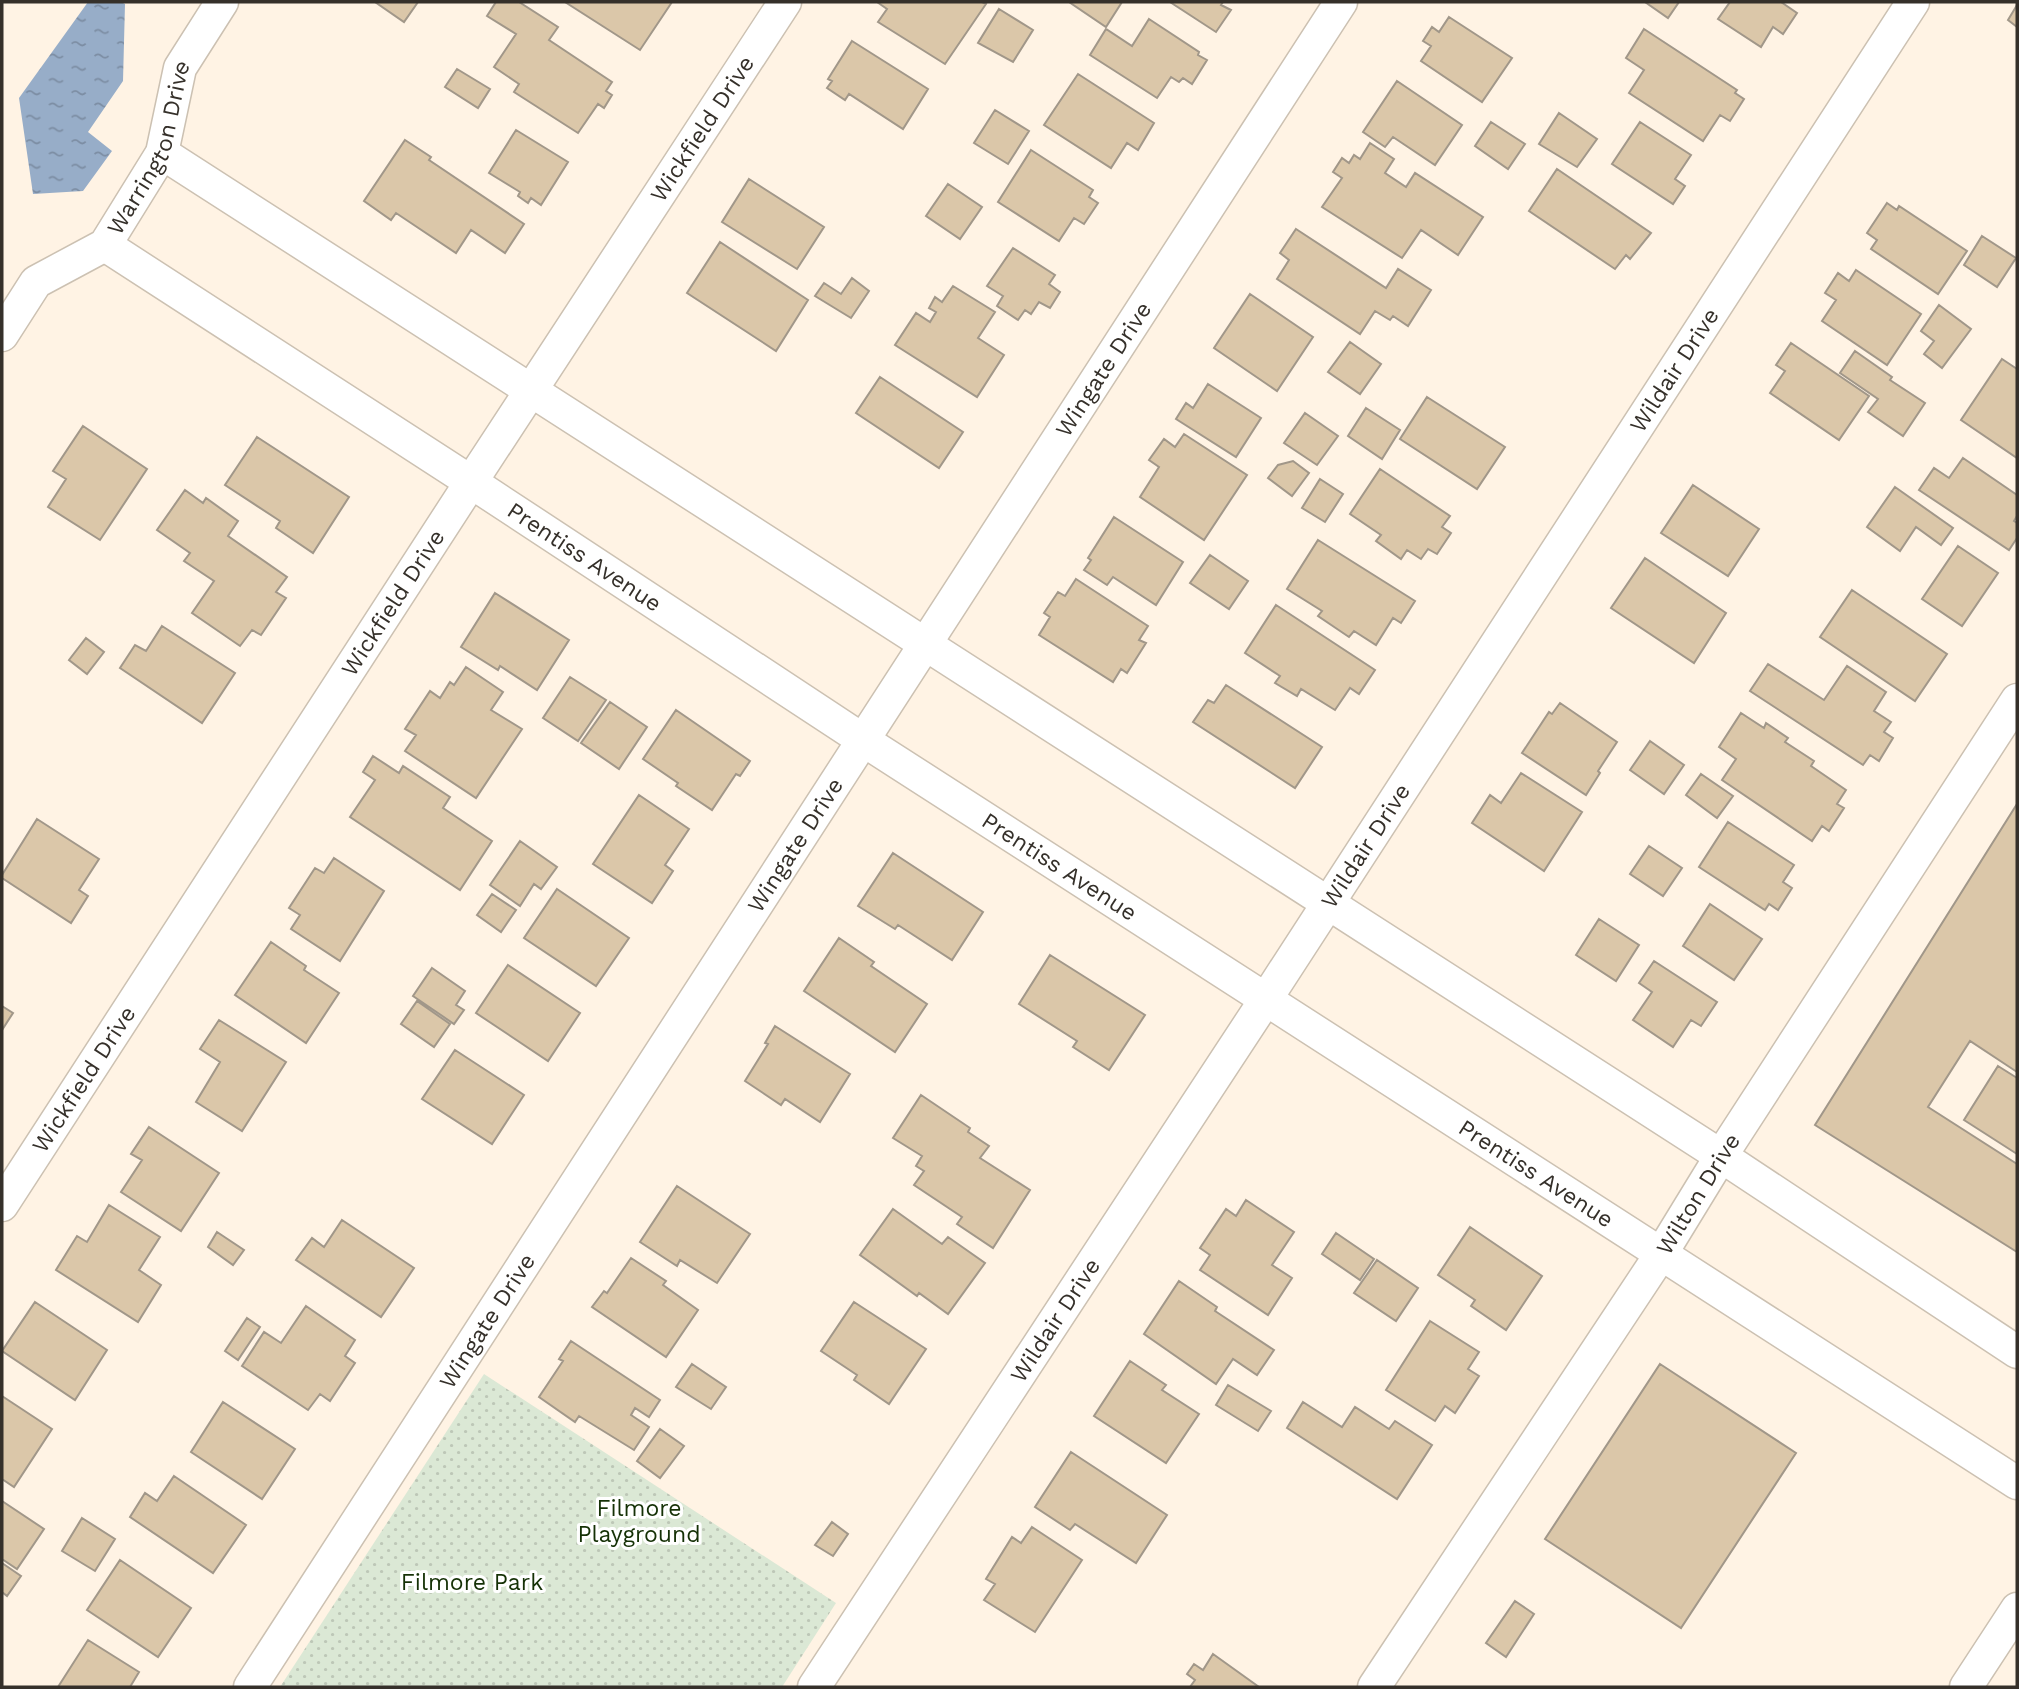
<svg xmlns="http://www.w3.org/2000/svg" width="2019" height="1689" font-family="'Work Sans',sans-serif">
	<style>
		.park { fill: url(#park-dots) }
		.water { fill: url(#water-ripples) }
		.building { fill: #dbc7a9; stroke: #a19789; stroke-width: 2 }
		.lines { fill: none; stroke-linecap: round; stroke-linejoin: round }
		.street-casing { stroke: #ccc1b2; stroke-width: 35 }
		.street { stroke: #fff; stroke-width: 32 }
		.labels { text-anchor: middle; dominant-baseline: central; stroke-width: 6; stroke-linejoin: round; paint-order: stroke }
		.street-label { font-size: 23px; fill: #35302a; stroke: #fff }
		.park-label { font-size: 23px; fill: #153106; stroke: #fff }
	</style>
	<defs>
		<pattern id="park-dots" width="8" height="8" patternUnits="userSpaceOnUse" patternTransform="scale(1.75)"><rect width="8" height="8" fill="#dbe8d5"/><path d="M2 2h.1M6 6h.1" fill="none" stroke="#bdc7b7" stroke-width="1.8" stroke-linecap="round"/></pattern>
		<pattern id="water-ripples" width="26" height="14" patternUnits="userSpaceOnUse" patternTransform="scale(1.75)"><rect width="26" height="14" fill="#97adc8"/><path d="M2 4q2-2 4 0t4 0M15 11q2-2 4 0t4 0" fill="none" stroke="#7c8da3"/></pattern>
	</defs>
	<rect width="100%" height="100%" fill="#fff3e4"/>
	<path class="park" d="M484 1374 836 1603 782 1687H280Z"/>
	<path class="water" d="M88 2H121L125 4 123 81 88 132 112 151 83 191 33 194 19 98Z"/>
	<path class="building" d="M375 2H418L404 22Z
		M496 2H519L558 27 549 40 612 82 606 91 612 95 604 108 598 104 578 133 514 92 519 84 494 67 516 34 487 16Z
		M565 2H672L640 50Z
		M877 2H982L986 4 945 64 878 22 887 9Z
		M1069 2H1122L1106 27Z
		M1170 2H1223L1221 5 1231 10 1216 32Z
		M1645 2H1679L1668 18Z
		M1730 2H1781L1797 13 1783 34 1773 27 1761 47 1718 19Z
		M2017 5V27L2008 20Z
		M999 9 1033 30 1013 62 978 43Z
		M1449 17 1512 58 1482 102 1421 61 1431 46 1423 41 1432 27 1439 32Z
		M1149 19 1199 52 1198 55 1207 60 1192 84 1183 78 1179 82 1171 77 1157 98 1090 55 1106 29 1132 46Z
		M1644 29 1737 90 1735 93 1744 99 1730 121 1720 115 1703 141 1629 93 1644 70 1626 58Z
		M852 41 928 89 903 129 849 94 845 100 827 88 832 81 828 79Z
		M457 69 490 89 478 108 445 87Z
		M1078 74 1154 123 1138 150 1127 143 1111 168 1044 125Z
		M1397 81 1462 125 1435 165 1393 137 1385 147 1363 132Z
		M995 110 1029 131 1008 164 974 143Z
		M1559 113 1597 139 1577 167 1539 144Z
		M1491 122 1525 144 1508 169 1475 146Z
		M1640 122 1691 155 1675 179 1685 186 1673 204 1612 164Z
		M516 130 568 162 541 205 531 198 528 203 518 196 520 192 489 173Z
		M405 140 431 157 429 160 524 224 505 253 471 230 456 253 396 213 391 220 364 201Z
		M1370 143 1394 159 1385 173 1406 187 1415 173 1483 217 1458 255 1421 230 1402 258 1322 207 1342 178 1333 172 1342 158 1349 163 1354 155 1360 159Z
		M1031 150 1093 190 1089 197 1098 203 1084 224 1074 218 1059 241 998 202Z
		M1557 169 1651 233 1630 259 1626 255 1615 269 1529 211Z
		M749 179 824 227 797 269 722 222Z
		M948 184 982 207 960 239 926 216Z
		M1887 203 1897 210 1899 206 1967 251 1938 294 1871 249 1877 240 1867 233Z
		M1296 229 1386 288 1398 269 1431 290 1408 326 1393 316 1390 320 1375 311 1360 334 1277 279 1289 260 1280 253Z
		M1982 236 2016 258 1997 287 1964 265Z
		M720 242 808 300 776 351 687 293Z
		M1013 248 1055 275 1049 284 1060 292 1050 308 1039 302 1031 314 1025 310 1018 320 997 306 1003 296 987 286Z
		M1856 270 1921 314 1887 365 1822 321 1836 300 1825 293 1838 273 1849 281Z
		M852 278 869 291 851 318 815 296 824 283 841 294Z
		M953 286 995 312 978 338 1004 355 977 397 895 345 916 313 930 322 936 312 929 308 935 297 942 302Z
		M1250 294 1313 337 1277 391 1214 348Z
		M1939 305 1971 329 1942 368 1924 354 1934 341 1921 331Z
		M1350 342 1381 364 1360 394 1328 372Z
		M1791 343 1869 396 1839 440 1770 393 1785 371 1776 365Z
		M1855 351 1892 377 1890 380 1925 403 1903 436 1868 412 1878 399 1840 373Z
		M2002 359 2017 369V458L1961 420Z
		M880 377 963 432 939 468 856 413Z
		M1208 384 1261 418 1236 457 1176 419 1186 403 1193 408Z
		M1427 397 1505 447 1477 489 1400 439Z
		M1366 408 1400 430 1382 459 1348 436Z
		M1305 413 1338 436 1317 465 1284 443Z
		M83 426 147 469 100 540 48 507 66 479 53 471Z
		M1184 434 1247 475 1204 540 1140 497 1159 467 1149 460 1164 439 1175 447Z
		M257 437 349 497 313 553 276 528 280 521 225 485Z
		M1963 458 2017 495V516L2014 521 2017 523V538L2009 550 1919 490 1934 468 1949 478Z
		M1293 461 1309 473 1292 496 1268 478 1278 465Z
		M1380 469 1450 516 1442 527 1451 533 1437 554 1428 549 1421 559 1407 550 1401 559 1376 541 1381 535 1350 514Z
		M1320 479 1343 494 1325 522 1302 508Z
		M1693 485 1759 529 1728 576 1661 533Z
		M1895 487 1953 528 1941 545 1916 527 1900 551 1867 527Z
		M185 490 203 503 206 498 238 521 228 536 287 577 276 592 286 598 261 635 252 630 240 646 192 613 214 581 184 561 190 553 157 530Z
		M1114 517 1183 562 1156 605 1113 577 1107 585 1084 570 1091 560 1088 558Z
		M1318 540 1415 601 1401 623 1393 618 1376 645 1354 631 1349 637 1318 616 1322 611 1287 589Z
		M1958 546 1998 573 1962 626 1922 599Z
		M1210 555 1248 581 1229 609 1190 583Z
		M1645 558 1726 613 1694 663 1611 608Z
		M1076 579 1148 626 1139 640 1146 643 1127 673 1121 669 1113 682 1039 635 1050 617 1044 613 1058 592 1065 596Z
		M1852 590 1947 654 1915 701 1820 637Z
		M495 593 569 640 537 690 500 666 498 670 461 647Z
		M1276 605 1375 670 1359 694 1350 688 1335 710 1301 689 1297 696 1275 683 1280 676 1245 653Z
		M162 626 235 673 202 723 120 668 135 645 146 651Z
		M86 638 104 652 87 674 69 660Z
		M1768 664 1824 700 1847 666 1886 692 1874 711 1891 722 1884 732 1893 738 1879 761 1870 755 1863 765 1750 691Z
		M466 667 503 692 491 710 522 729 476 798 405 751 416 735 405 729 430 691 440 698 450 682 454 685Z
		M570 677 606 700 578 741 543 718Z
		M1226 685 1322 747 1295 788 1193 722 1208 700 1214 703Z
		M610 702 647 727 619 769 581 743Z
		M1560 703 1617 742 1598 771 1600 773 1586 795 1522 753 1549 712 1552 714Z
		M676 710 750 761 740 776 736 774 712 810 676 786 678 783 643 759Z
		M1741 713 1764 728 1766 723 1788 738 1785 742 1814 761 1811 766 1846 790 1837 804 1844 808 1829 831 1822 826 1812 841 1722 780 1736 759 1719 747Z
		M1650 741 1684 765 1664 794 1630 770Z
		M373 756 399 773 403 766 450 797 443 808 492 841 460 890 350 817 375 780 363 772Z
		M1521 773 1582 812 1544 871 1472 823 1490 795 1501 803Z
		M1701 774 1733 796 1717 818 1686 795Z
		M639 795 689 829 665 865 673 871 652 903 593 864Z
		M2017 804V1072L1970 1041 1928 1107 2017 1164V1252L1815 1125Z
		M37 819 99 859 79 890 88 896 71 923 2 878V875Z
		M1728 822 1794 865 1783 882 1792 888 1778 910 1769 904 1765 910 1699 867Z
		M520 841 557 867 541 889 534 884 520 906 490 885Z
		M1649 846 1682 868 1663 896 1630 874Z
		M893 853 983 912 952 960 898 925 895 929 858 906Z
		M334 858 384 891 340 961 291 929 300 915 289 908 315 868 324 873Z
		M557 889 629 938 596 986 524 938Z
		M492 894 516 910 501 932 477 915Z
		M1710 904 1762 939 1734 980 1683 946Z
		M1599 919 1639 945 1616 981 1576 955Z
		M839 938 874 962 871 966 927 1004 895 1052 804 991Z
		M271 942 306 966 304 970 339 993 306 1043 235 995Z
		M1050 955 1145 1015 1109 1070 1073 1047 1077 1041 1019 1004Z
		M1654 961 1717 1002 1701 1026 1691 1020 1673 1047 1633 1020 1652 992 1639 983Z
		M508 965 580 1013 548 1061 476 1013Z
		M432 968 465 991 456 1005 464 1010 454 1024 413 996Z
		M417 1001 450 1024 434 1047 401 1024Z
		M2 1006 13 1013 2 1030Z
		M219 1020 286 1062 242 1131 196 1102 220 1062 200 1049Z
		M775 1026 850 1074 820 1122 785 1099 781 1105 745 1081 768 1044 765 1043Z
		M455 1050 524 1095 492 1144 422 1099Z
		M1998 1066 2017 1078V1154L1964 1120Z
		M921 1095 970 1128 968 1132 989 1146 980 1158 1030 1190 993 1248 957 1224 962 1217 914 1185 924 1171 916 1166 922 1156 893 1138Z
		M149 1127 219 1173 181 1231 121 1192 142 1160 131 1154Z
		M677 1186 750 1234 717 1283 680 1260 677 1266 640 1242Z
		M1246 1200 1294 1232 1272 1265 1292 1278 1268 1315 1200 1270 1210 1255 1200 1248 1226 1209 1236 1216Z
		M109 1205 160 1237 139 1270 161 1285 138 1322 56 1270 77 1236 87 1242Z
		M893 1209 942 1244 948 1237 985 1263 948 1314 919 1293 917 1296 860 1255Z
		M342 1220 414 1268 381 1317 296 1260 312 1238 324 1247Z
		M1470 1227 1542 1276 1506 1330 1471 1306 1475 1300 1438 1275Z
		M217 1232 244 1250 233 1265 208 1247Z
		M1336 1233 1374 1259 1360 1280 1322 1254Z
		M631 1258 666 1281 663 1285 698 1310 666 1357 592 1307 604 1291 607 1293Z
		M1377 1260 1418 1288 1396 1321 1354 1293Z
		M1179 1281 1217 1307 1215 1311 1274 1350 1257 1375 1233 1359 1216 1384 1144 1334Z
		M35 1302 107 1350 75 1400 2 1351Z
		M854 1302 926 1349 889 1404 854 1380 857 1375 821 1351Z
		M306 1306 355 1340 345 1356 355 1363 330 1401 320 1394 308 1410 242 1366 264 1332 281 1343Z
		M247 1318 260 1327 238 1360 225 1351Z
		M1430 1321 1479 1352 1468 1369 1479 1376 1455 1413 1445 1406 1435 1421 1386 1390Z
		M571 1341 660 1400 649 1417 635 1408 631 1415 649 1427 634 1450 579 1416 575 1422 539 1397 563 1361 559 1359Z
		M1130 1361 1166 1385 1162 1390 1199 1414 1166 1463 1094 1416Z
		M692 1364 726 1387 711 1409 676 1387Z
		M1660 1364 1796 1453 1681 1628 1545 1539Z
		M1228 1385 1271 1411 1258 1431 1216 1405Z
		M2 1396 52 1429 14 1487 2 1479Z
		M223 1402 295 1449 262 1499 191 1452Z
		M1303 1402 1342 1427 1355 1407 1389 1429 1395 1421 1432 1445 1397 1499 1287 1428Z
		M660 1429 684 1446 660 1478 637 1461Z
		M1071 1452 1167 1515 1136 1563 1075 1524 1070 1530 1035 1507Z
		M174 1476 246 1525 213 1573 130 1517 145 1493 157 1501Z
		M2 1501 44 1529 17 1569 2 1559Z
		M82 1518 115 1539 95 1571 62 1551Z
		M832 1522 848 1534 833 1556 815 1545Z
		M1032 1527 1082 1560 1035 1632 984 1600 995 1584 986 1579 1012 1537 1021 1543Z
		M120 1560 191 1608 158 1657 87 1610Z
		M2 1563 21 1576 7 1596 2 1592Z
		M1515 1601 1534 1614 1506 1657 1486 1643Z
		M88 1640 139 1672 130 1687H58Z
		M1213 1654 1259 1687H1190L1195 1680 1187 1674 1194 1664 1203 1670Z"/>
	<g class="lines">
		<defs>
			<g id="street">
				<path d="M162 153 1721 1156 2017 1352"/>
				<path id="s1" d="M105 245 471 482 863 740 2017 1483"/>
				<path id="s2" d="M2 335 36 282 105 245 162 153 180 68 222 2"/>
				<path id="s3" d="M2 1205 471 482 785 2"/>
				<path id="s4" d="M250 1687 1341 2"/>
				<path id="s5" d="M814 1687 1266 999 1913 2"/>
				<path id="s6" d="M1374 1687 1661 1254 1721 1156 2017 700"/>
				<path d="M1966 1687 2017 1609"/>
			</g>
		</defs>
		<use href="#street" class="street-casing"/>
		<use href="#street" class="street"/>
	</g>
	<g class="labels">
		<g class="street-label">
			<text stroke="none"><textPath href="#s3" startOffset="1284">Wickfield Drive</textPath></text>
			<text stroke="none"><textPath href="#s2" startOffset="250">Warrington Drive</textPath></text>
			<text stroke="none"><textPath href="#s4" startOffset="1570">Wingate Drive</textPath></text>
			<text stroke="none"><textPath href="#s5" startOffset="1573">Wildair Drive</textPath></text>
			<text stroke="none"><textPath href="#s1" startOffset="572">Prentiss Avenue</textPath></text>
			<text stroke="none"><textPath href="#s3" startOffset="718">Wickfield Drive</textPath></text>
			<text stroke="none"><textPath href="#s4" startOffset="1003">Wingate Drive</textPath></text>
			<text stroke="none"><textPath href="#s5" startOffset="1006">Wildair Drive</textPath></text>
			<text stroke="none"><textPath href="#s1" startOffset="1139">Prentiss Avenue</textPath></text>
			<text stroke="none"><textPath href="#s3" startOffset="150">Wickfield Drive</textPath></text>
			<text stroke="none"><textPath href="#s1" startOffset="1706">Prentiss Avenue</textPath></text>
			<text stroke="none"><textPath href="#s6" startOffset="590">Wilton Drive</textPath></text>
			<text stroke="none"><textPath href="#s5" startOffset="439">Wildair Drive</textPath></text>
			<text stroke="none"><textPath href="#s4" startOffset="436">Wingate Drive</textPath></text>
		</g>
		<g class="park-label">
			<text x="639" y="1508">Filmore<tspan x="639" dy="26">Playground</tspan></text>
			<text x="472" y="1582">Filmore Park</text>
		</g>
	</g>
	<rect width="2019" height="1689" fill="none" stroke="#35302a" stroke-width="7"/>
</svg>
